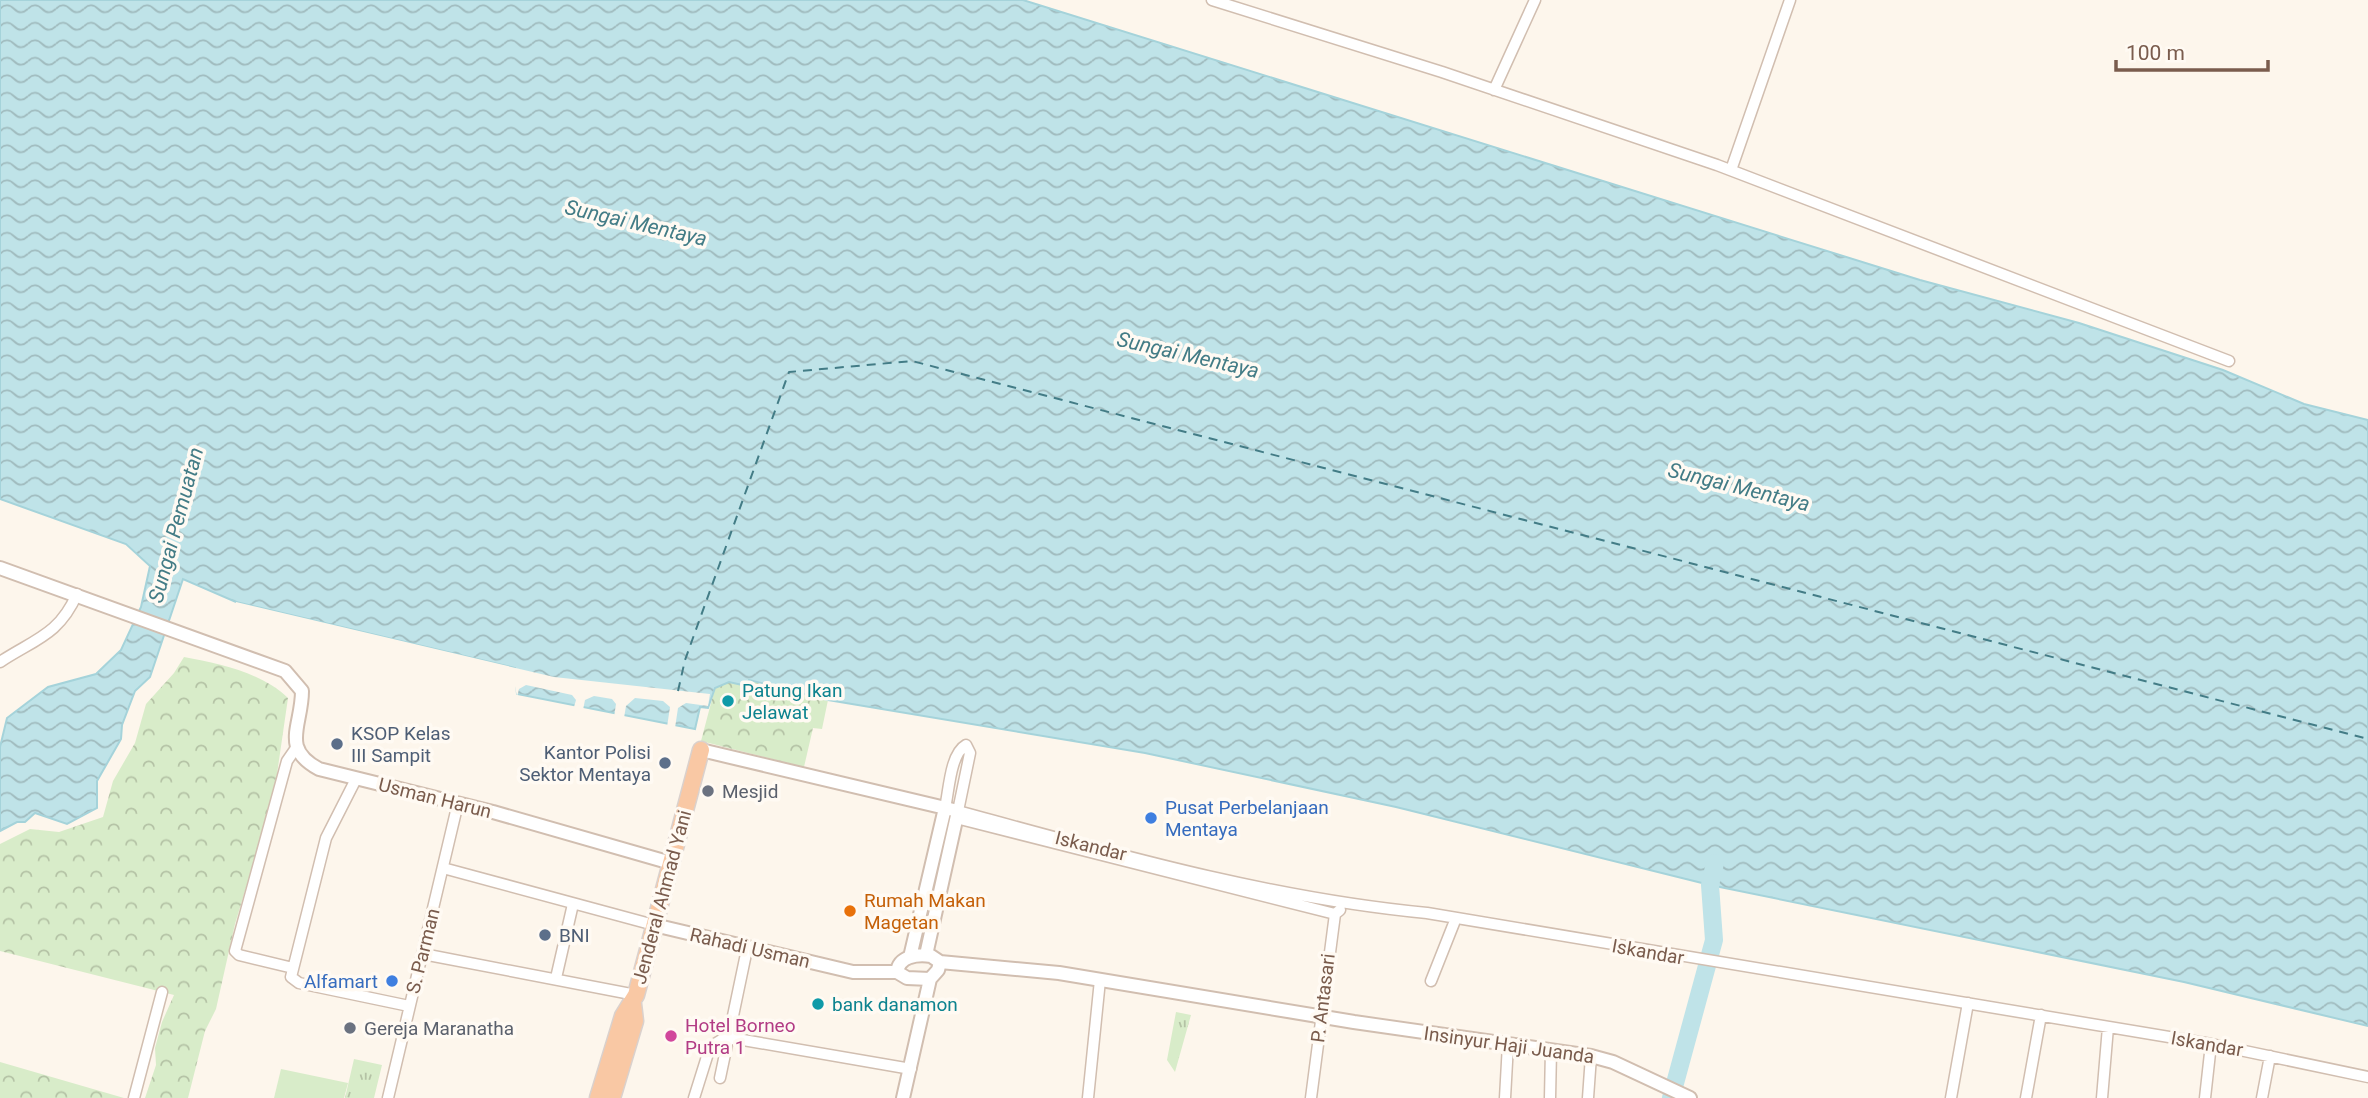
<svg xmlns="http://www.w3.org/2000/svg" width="2368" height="1098" font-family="Roboto,sans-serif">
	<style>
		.grass { fill: url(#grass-tufts) }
		.forest { fill: url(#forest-crowns) }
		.pitch { fill: #d8ecc9 }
		.water { fill: url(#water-waves); stroke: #a5d3da; stroke-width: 2 }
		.pier { fill: #fdf6ec }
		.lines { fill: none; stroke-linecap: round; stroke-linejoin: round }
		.river { stroke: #bfe3e8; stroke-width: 18 }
		.ferry { stroke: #437c86; stroke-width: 2; stroke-dasharray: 9 7; stroke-linecap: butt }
		.minor-casing { stroke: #d1beb0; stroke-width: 13 }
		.tertiary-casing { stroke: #d1beb0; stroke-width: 16 }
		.trunk-casing { stroke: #dad1cd; stroke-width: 19 }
		.minor { stroke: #fff; stroke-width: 10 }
		.tertiary { stroke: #fff; stroke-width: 12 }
		.trunk { stroke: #f9c8a4; stroke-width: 16 }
		.culture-dot { fill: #0f9aa8; stroke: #fffaf3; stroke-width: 2.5 }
		.service-dot { fill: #5c6f8a; stroke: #fffaf3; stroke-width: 2.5 }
		.worship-dot { fill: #6b7280; stroke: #fffaf3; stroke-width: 2.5 }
		.shop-dot { fill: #3f7fe0; stroke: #fffaf3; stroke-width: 2.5 }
		.food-dot { fill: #e8710a; stroke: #fffaf3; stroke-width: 2.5 }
		.hotel-dot { fill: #d1479c; stroke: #fffaf3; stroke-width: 2.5 }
		.labels { text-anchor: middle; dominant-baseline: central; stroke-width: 7; stroke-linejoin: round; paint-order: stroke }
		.culture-label { font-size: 19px; fill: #0d838f; stroke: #fffaf3; text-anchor: start }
		.service-label { font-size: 19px; fill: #4e5e75; stroke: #fffaf3; text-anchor: start }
		.worship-label { font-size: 19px; fill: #5b616d; stroke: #fffaf3; text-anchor: start }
		.street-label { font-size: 19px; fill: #7a5c4d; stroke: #fffaf3 }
		.shop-label { font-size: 19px; fill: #366cbe; stroke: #fffaf3; text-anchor: start }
		.food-label { font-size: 19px; fill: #c56008; stroke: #fffaf3; text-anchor: start }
		.hotel-label { font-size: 19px; fill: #b23c85; stroke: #fffaf3; text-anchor: start }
		.water-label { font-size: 21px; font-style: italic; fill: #437c86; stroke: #fffaf3 }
	</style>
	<defs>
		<pattern id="grass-tufts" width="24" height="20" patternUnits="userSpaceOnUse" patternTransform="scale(1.75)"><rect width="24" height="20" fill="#d8ecc9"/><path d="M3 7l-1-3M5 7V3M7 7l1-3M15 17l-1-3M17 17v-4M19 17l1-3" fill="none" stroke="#b4c2a5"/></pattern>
		<pattern id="forest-crowns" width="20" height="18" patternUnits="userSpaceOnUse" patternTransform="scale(1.75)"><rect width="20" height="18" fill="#d8ecc9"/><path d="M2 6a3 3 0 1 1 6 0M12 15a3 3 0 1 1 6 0" fill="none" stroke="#b4c2a5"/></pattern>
		<pattern id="water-waves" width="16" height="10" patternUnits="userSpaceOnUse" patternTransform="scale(1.75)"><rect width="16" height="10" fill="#bfe3e8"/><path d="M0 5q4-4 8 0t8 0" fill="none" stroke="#a0bbbe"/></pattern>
	</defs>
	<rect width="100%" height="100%" fill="#fdf6ec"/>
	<path class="grass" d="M1176 1012 1191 1015 1175 1072 1167 1060Z
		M354 1059 382 1065 374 1098H345Z"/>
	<path class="forest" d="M184 657C220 664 261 672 288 698L277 774 263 831 235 924 216 1009 205 1031 188 1098H145L156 1065 155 1048 162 1022 174 995 0 951V844L30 829 59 832 103 817 113 781 135 743 146 704 174 673Z
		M748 680 828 700 822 729 813 728 804 767 701 741 715 688 729 682 746 686Z
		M0 1062 124 1098H0Z"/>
	<path class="pitch" d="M281 1069 348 1083 344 1098H274Z"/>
	<path class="water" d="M0 0H1023L1920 280 2079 323 2223 370 2304 404 2368 420V1026L2184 982 1710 885 1396 807 1145 753 828 700 749 680 747 686 729 682 715 688 708 708 700 707 695 729 517 694 515 668 236 602 183 579 150 677 135 691 122 725 121 739 97 781V808L67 824 35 813 25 822H17L0 831V747L7 718 48 687 96 674 121 650 141 607 150 566 126 544 0 499Z"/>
	<path class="pier" d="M236 602 554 677 710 694 708 706 686 703 678 708 675 728 667 727 670 707 663 701 635 698 626 706 624 718 614 717 616 704 612 699 594 696 585 700 583 710 574 707 576 700 572 695 526 685 519 689 517 697 512 670 235 605Z"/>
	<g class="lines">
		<path class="river" d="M1671 1098 1714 940 1710 885 1715 863"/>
		<path class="ferry" d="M678 691 685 660 789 372 912 361 2368 739"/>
		<defs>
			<path id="minor" d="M1212 0 1442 72 1717 165 2229 361
				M1494 90 1535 0
				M1731 170 1790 0
				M0 662C35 639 59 635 77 594
				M356 779 326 838 291 977 299 983 409 1006
				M945 808C949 791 950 754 966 745L970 753 958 811C1112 853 1268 898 1427 913L2211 1044 2368 1077
				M956 818 1335 914
				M443 868 654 925
				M423 954 636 995
				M293 968 239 955 235 951 287 761 296 748
				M556 978 573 904
				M1431 981 1456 918
				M720 1078 747 949
				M134 1098 162 992
				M388 1098 458 803
				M694 1098 710 1047 726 1037 911 1069
				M1088 1098 1100 980
				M1311 1098 1335 914 1340 910
				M1505 1098 1508 1044
				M1550 1098 1551 1050
				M1588 1098 1591 1056
				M1951 1098 1968 1003
				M2026 1098 2041 1015
				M2102 1098 2108 1027
				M2205 1098 2211 1044
				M2262 1098 2270 1056"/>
			<path id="tertiary" d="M0 568 285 671 302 691C302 726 280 748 319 769L493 812 671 863
				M701 750 958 811 926 955
				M654 925 853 972H897
				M931 956 940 962 938 970 930 979 907 978 897 972C899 956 917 954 931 956Z
				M910 957 945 808
				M940 962 1059 973 1354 1022 1591 1056 1613 1062 1690 1098
				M903 1098 930 979"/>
			<path id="trunk" d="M598 1098 623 1016 636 995 701 750
				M612 1098 635 1021 633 1004"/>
		</defs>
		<use href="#minor" class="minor-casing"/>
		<use href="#tertiary" class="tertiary-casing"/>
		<use href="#trunk" class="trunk-casing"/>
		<use href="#minor" class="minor"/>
		<use href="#tertiary" class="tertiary"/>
		<use href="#trunk" class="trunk"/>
	</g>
	<g class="culture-dot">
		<circle cx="728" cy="701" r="7"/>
		<circle cx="818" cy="1004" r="7"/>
	</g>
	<g class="service-dot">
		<circle cx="337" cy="744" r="7"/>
		<circle cx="665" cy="763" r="7"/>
		<circle cx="545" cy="935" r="7"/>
	</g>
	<g class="worship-dot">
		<circle cx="708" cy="791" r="7"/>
		<circle cx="350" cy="1028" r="7"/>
	</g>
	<g class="shop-dot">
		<circle cx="1151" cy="818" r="7"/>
		<circle cx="392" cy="981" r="7"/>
	</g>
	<circle class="food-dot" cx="850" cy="911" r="7"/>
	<circle class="hotel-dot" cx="671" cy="1036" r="7"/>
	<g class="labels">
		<g class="culture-label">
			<text x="742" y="690">Patung Ikan<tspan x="742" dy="22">Jelawat</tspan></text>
			<text x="832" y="1004">bank danamon</text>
		</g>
		<g class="service-label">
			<text x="351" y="733">KSOP Kelas<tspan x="351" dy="22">III Sampit</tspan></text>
			<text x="651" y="752" text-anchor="end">Kantor Polisi<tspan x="651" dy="22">Sektor Mentaya</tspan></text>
			<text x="559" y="935">BNI</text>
		</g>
		<g class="worship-label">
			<text x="722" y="791">Mesjid</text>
			<text x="364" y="1028">Gereja Maranatha</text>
		</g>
		<g class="street-label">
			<text transform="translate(435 798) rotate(14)">Usman Harun</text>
			<text transform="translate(1091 846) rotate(14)">Iskandar</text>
			<text transform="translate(662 897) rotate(-75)">Jenderal Ahmad Yani</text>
			<text transform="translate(750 948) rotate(13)">Rahadi Usman</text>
			<text transform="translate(423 951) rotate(-76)">S. Parman</text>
			<text transform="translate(1648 952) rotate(10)">Iskandar</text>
			<text transform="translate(1323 998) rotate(-83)">P. Antasari</text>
			<text transform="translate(2207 1044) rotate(10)">Iskandar</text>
			<text transform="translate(1509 1045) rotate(8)">Insinyur Haji Juanda</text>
		</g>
		<g class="shop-label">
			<text x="1165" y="807">Pusat Perbelanjaan<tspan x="1165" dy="22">Mentaya</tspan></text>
			<text x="378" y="981" text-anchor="end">Alfamart</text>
		</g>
		<g class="food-label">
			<text x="864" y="900">Rumah Makan<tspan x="864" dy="22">Magetan</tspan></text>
		</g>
		<g class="hotel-label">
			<text x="685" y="1025">Hotel Borneo<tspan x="685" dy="22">Putra 1</tspan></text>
		</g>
		<g class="water-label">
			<text transform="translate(636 223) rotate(13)">Sungai Mentaya</text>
			<text transform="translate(1188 355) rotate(13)">Sungai Mentaya</text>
			<text transform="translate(1739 487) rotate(14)">Sungai Mentaya</text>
			<text transform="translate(176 525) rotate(-75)">Sungai Pemuatan</text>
		</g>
	</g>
	<path d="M2116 60v10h152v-10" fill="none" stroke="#7a5c4d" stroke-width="3.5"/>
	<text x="2126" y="60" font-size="21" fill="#7a5c4d" stroke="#fffaf3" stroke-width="5" paint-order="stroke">100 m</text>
</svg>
